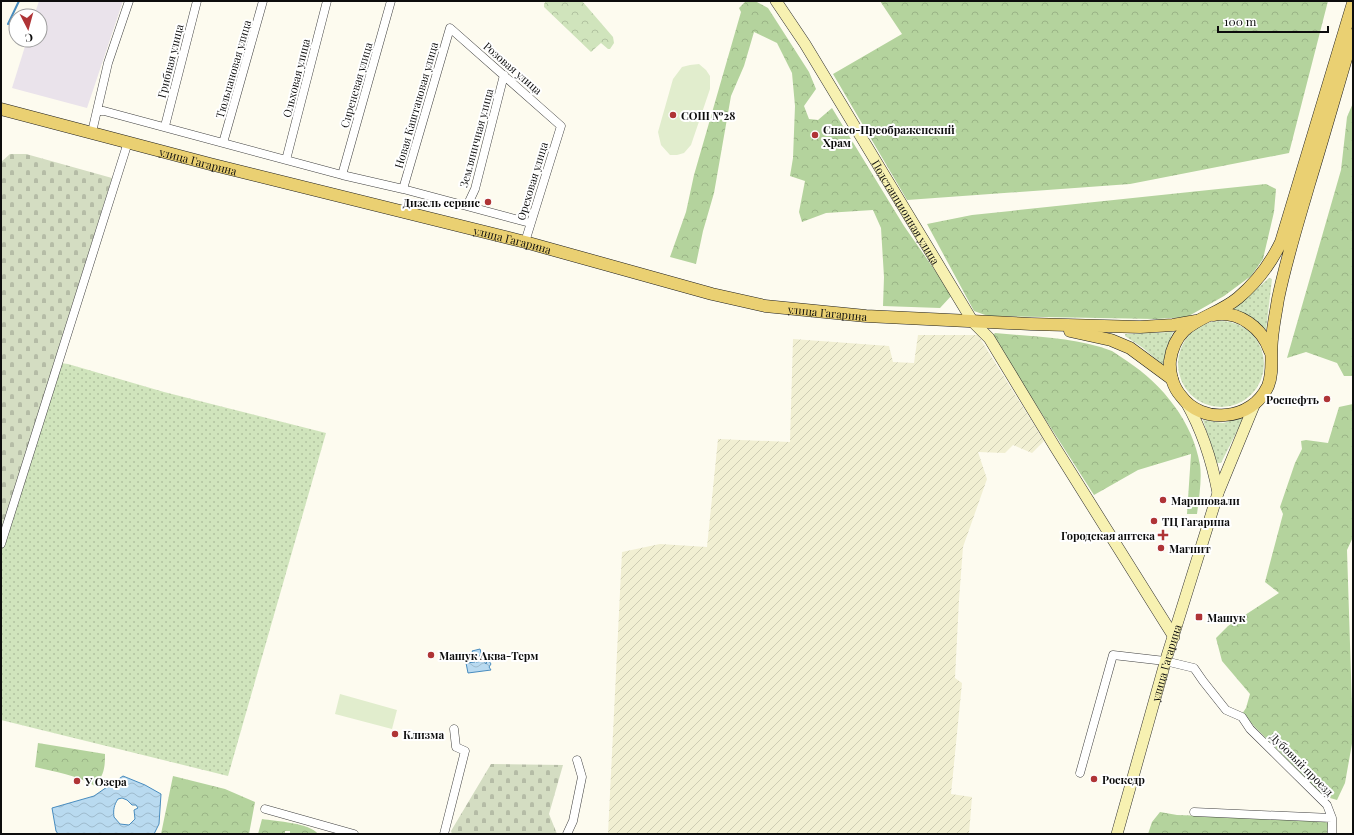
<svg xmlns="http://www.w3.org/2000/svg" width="1354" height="835" font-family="'Playfair Display',serif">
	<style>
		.industrial { fill: #eae3eb }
		.farmland { fill: url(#farmland-furrows) }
		.grass { fill: url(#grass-dots) }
		.forest { fill: url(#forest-crowns) }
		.cemetery { fill: url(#cemetery-stones) }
		.park { fill: url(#park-crowns) }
		.pitch { fill: #e1edcd }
		.water { fill: url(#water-waves); stroke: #488cbf; fill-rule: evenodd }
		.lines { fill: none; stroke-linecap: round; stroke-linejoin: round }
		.stream { stroke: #488cbf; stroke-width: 2 }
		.street-casing { stroke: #404040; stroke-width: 9 }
		.secondary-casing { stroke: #2f2f2f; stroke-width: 12 }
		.primary-casing { stroke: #1e1e1e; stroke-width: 13 }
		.street { stroke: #fff; stroke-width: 8 }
		.secondary { stroke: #f7f1b1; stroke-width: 11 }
		.primary { stroke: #ead072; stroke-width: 12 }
		.poi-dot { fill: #af3436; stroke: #fff; stroke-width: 1.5 }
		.labels { text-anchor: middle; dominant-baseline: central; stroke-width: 4; stroke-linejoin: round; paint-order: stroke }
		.street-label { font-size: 11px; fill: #0d0d0d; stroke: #fff }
		.poi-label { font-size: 11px; font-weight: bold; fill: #0d0d0d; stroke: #fff; text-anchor: start }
	</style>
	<defs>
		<pattern id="farmland-furrows" width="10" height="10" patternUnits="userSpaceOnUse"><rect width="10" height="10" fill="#f1efd2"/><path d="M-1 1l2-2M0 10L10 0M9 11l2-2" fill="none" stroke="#cdccb3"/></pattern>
		<pattern id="grass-dots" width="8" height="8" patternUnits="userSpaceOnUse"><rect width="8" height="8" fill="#d0e4bc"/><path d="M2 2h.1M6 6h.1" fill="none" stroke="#b1c2a0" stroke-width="1.8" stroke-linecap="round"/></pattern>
		<pattern id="forest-crowns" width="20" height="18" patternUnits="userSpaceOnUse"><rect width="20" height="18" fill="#b4d39d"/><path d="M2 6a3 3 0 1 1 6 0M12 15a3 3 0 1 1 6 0" fill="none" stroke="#9ab486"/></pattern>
		<pattern id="cemetery-stones" width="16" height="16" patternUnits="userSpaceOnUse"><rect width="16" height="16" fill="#d4ddc2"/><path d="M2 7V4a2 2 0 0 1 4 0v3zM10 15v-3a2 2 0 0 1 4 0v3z" fill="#b5bca6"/></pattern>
		<pattern id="park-crowns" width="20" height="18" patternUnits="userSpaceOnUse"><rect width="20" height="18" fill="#d0e4bc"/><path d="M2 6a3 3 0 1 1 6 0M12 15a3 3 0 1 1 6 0" fill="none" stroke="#b1c2a0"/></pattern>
		<pattern id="water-waves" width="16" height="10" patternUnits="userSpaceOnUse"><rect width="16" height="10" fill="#b9daf0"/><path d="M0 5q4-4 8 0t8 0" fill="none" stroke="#9ebacd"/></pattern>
	</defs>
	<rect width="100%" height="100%" fill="#fdfbef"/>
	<path class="industrial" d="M39 1H123L87 108 12 88 27 40H40V16H34Z"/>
	<path class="farmland" d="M918 335H978L1044 441 1032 453 1013 445 1005 453 978 452 987 479 963 547 959 600 955 678 962 683 951 794 972 797 969 834H608L622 552 660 544 707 547 718 439 790 442 793 339 889 346 893 362 914 363Z"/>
	<path class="grass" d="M1269 278 1272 279 1266 330C1256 319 1245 313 1231 309L1251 294Z
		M1178 364a43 43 0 1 1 86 0a43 43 0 1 1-86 0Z
		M1173 332 1166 349 1163 365 1143 348 1125 336V334Z
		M53 362 68 364 164 392 326 433 228 776 1 720V532Z
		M1244 417 1221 463H1217L1203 420 1223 423Z"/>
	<path class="forest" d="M746 1H755L768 8 809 72 816 89 804 106 809 119 818 120 832 108 904 226 952 295 940 308 883 306 884 277 881 228 873 210 826 213 802 222 799 212 805 181 790 176 793 158 795 106 792 73 777 43 754 32 744 66 731 96 714 193 703 231 696 264 670 257 686 212 694 175 741 12 739 8Z
		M880 1H1328L1289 153 1130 184 907 200 833 74 902 34Z
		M1353 103V376H1344L1337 363 1306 352 1287 358 1341 170 1347 117Z
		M1266 184 1276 189 1274 212 1263 259 1251 276 1224 296 1187 317 1156 319 988 316 974 311 927 224 972 215Z
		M995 333C1034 337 1075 337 1112 351 1117 354 1122 358 1127 361 1163 385 1193 422 1200 465 1202 479 1199 499 1197 514H1187L1191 454 1138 470 1094 495 992 336Z
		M1353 404V537L1347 550 1353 738 1345 783 1337 800 1323 796 1242 714 1246 708 1250 694 1222 661 1216 638 1228 626 1279 593 1265 582 1283 514 1280 507 1295 463 1302 449 1301 441 1306 440 1328 443 1339 407Z
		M38 743 105 754C105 769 104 774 95 786 77 775 55 772 35 767Z
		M173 776 225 789 255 802 249 834H161Z
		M1160 812 1177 815 1318 820 1328 823 1327 834H1148L1152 822Z
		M262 819C276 821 310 823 318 834H290V831H285V834H258Z"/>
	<path class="cemetery" d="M10 154H26L112 178 1 532V162Z
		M491 764 563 765 549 814 557 834H452L451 831Z"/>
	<path class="park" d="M546 1H582L613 37 614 43 610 49H608L601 43 591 52 544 7V4Z"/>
	<path class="pitch" d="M699 64 706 70 710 76V89L691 145 684 153 677 155H670L661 145 658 132 673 79 682 67 690 65Z
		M340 694 397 710 392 729 335 714Z"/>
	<path class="water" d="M480 649 482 656H476V662L484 661 486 664 487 661H489L491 664 489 667 491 670 468 673 466 663 475 662V656L472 651Z
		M123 776 145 785 161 794 159 824 154 834H58L56 831 52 808 94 796ZM122 798 127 800 132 805H136L138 808 134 810 135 819 129 825 120 824 114 817C113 810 114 805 118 799Z"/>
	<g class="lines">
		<path class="stream" d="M8 24 19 1"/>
		<defs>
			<path id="street" d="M97 111H104L342 175 403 189 530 223
				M165 126 197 1
				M92 132 108 63 129 1
				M223 143 263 1
				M286 160 327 1
				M342 175 391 1
				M403 189 450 28 561 126 525 242
				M467 206 475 189 504 75
				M1 544 128 142
				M1080 773 1113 655 1165 661 1194 668 1203 681 1226 710 1242 717 1250 729 1327 805 1332 818V834
				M265 809 354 834
				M1194 812 1332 818
				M444 834 465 751 456 747 454 729
				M567 834 573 821 582 777 577 760"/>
			<g id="secondary">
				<path id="s1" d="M776 1 805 44 973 322 989 338 1055 447 1174 637"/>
				<path d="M1186 402C1202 430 1212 461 1218 493"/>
				<path id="s2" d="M1117 834 1167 656 1218 493 1255 403"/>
			</g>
			<g id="primary">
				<path d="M1353 3 1281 242C1270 265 1257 282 1238 298 1210 321 1176 318 1170 361 1169 373 1173 387 1181 396 1191 410 1209 417 1225 415 1244 414 1260 403 1268 386 1274 371 1270 355 1272 339 1273 326 1276 312 1278 299 1286 260 1298 222 1309 184 1324 135 1338 85 1353 35"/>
				<path id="s3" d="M1 109 210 164 525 242 712 294 765 306 866 316 1031 324 1140 327 1173 325 1196 321"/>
				<path d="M1213 315C1239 310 1262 328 1270 351"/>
				<path d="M1070 331 1111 340 1130 348 1172 379"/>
			</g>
		</defs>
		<use href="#street" class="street-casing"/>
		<use href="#secondary" class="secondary-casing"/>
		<use href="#primary" class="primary-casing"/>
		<use href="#street" class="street"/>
		<use href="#secondary" class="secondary"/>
		<use href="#primary" class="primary"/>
	</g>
	<g class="poi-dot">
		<circle cx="673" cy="115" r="4"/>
		<circle cx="815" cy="135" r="4"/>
		<circle cx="488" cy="202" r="4"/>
		<circle cx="1327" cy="399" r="4"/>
		<circle cx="1163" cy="500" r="4"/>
		<circle cx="1154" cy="521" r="4"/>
		<path d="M1161 529h4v4h4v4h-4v4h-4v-4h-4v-4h4z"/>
		<circle cx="1161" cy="548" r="4"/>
		<rect x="1195" y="613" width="8" height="8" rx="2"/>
		<circle cx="431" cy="655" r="4"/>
		<circle cx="395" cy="734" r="4"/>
		<circle cx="1094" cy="779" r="4"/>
		<circle cx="77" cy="781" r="4"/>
	</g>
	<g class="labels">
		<g class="street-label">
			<text transform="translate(170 61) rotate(-76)">Грибная улица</text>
			<text transform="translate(513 68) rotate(41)">Розовая улица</text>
			<text transform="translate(233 69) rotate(-74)">Тюльпановая улица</text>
			<text transform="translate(296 78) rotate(-76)">Ольховая улица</text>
			<text transform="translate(356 85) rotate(-74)">Сиреневая улица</text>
			<text transform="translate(416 105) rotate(-74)">Новая Каштановая улица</text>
			<text transform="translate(476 138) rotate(-75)">Земляничная улица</text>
			<text stroke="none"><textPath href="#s3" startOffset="204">улица Гагарина</textPath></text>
			<text transform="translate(532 181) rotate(-73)">Ореховая улица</text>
			<text stroke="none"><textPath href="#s1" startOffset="248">Подстанционная улица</textPath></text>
			<text stroke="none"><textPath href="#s3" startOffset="528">улица Гагарина</textPath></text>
			<text stroke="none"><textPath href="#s3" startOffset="852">улица Гагарина</textPath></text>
			<text stroke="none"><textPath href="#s2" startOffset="178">улица Гагарина</textPath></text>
			<text transform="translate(1302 764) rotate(45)">Дубовый проезд</text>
		</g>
		<g class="poi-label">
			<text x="681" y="115">СОШ №28</text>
			<text x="823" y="129">Спасо-Преображенский<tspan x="823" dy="13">Храм</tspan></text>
			<text x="480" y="202" text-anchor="end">Дизель сервис</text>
			<text x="1319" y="399" text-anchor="end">Роснефть</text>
			<text x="1171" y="500">Мариновали</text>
			<text x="1162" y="521">ТЦ Гагарина</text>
			<text x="1155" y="535" text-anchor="end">Городская аптека</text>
			<text x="1169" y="548">Магнит</text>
			<text x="1207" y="617">Машук</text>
			<text x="439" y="655">Машук Аква-Терм</text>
			<text x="403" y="734">Клизма</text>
			<text x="1102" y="779">Роскедр</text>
			<text x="85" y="781">У Озера</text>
		</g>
	</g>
	<rect width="1354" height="835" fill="none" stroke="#0d0d0d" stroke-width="4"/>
	<g transform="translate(28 28) rotate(174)"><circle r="19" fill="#ffffff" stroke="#9e9e9e"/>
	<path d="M0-3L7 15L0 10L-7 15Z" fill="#af3436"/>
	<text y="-6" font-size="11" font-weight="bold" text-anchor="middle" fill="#0d0d0d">С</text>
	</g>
	<path d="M1218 26v6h110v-6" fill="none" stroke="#0d0d0d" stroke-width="2"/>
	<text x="1224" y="26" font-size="12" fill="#0d0d0d" stroke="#ffffff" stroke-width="3" paint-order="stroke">100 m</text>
</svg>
